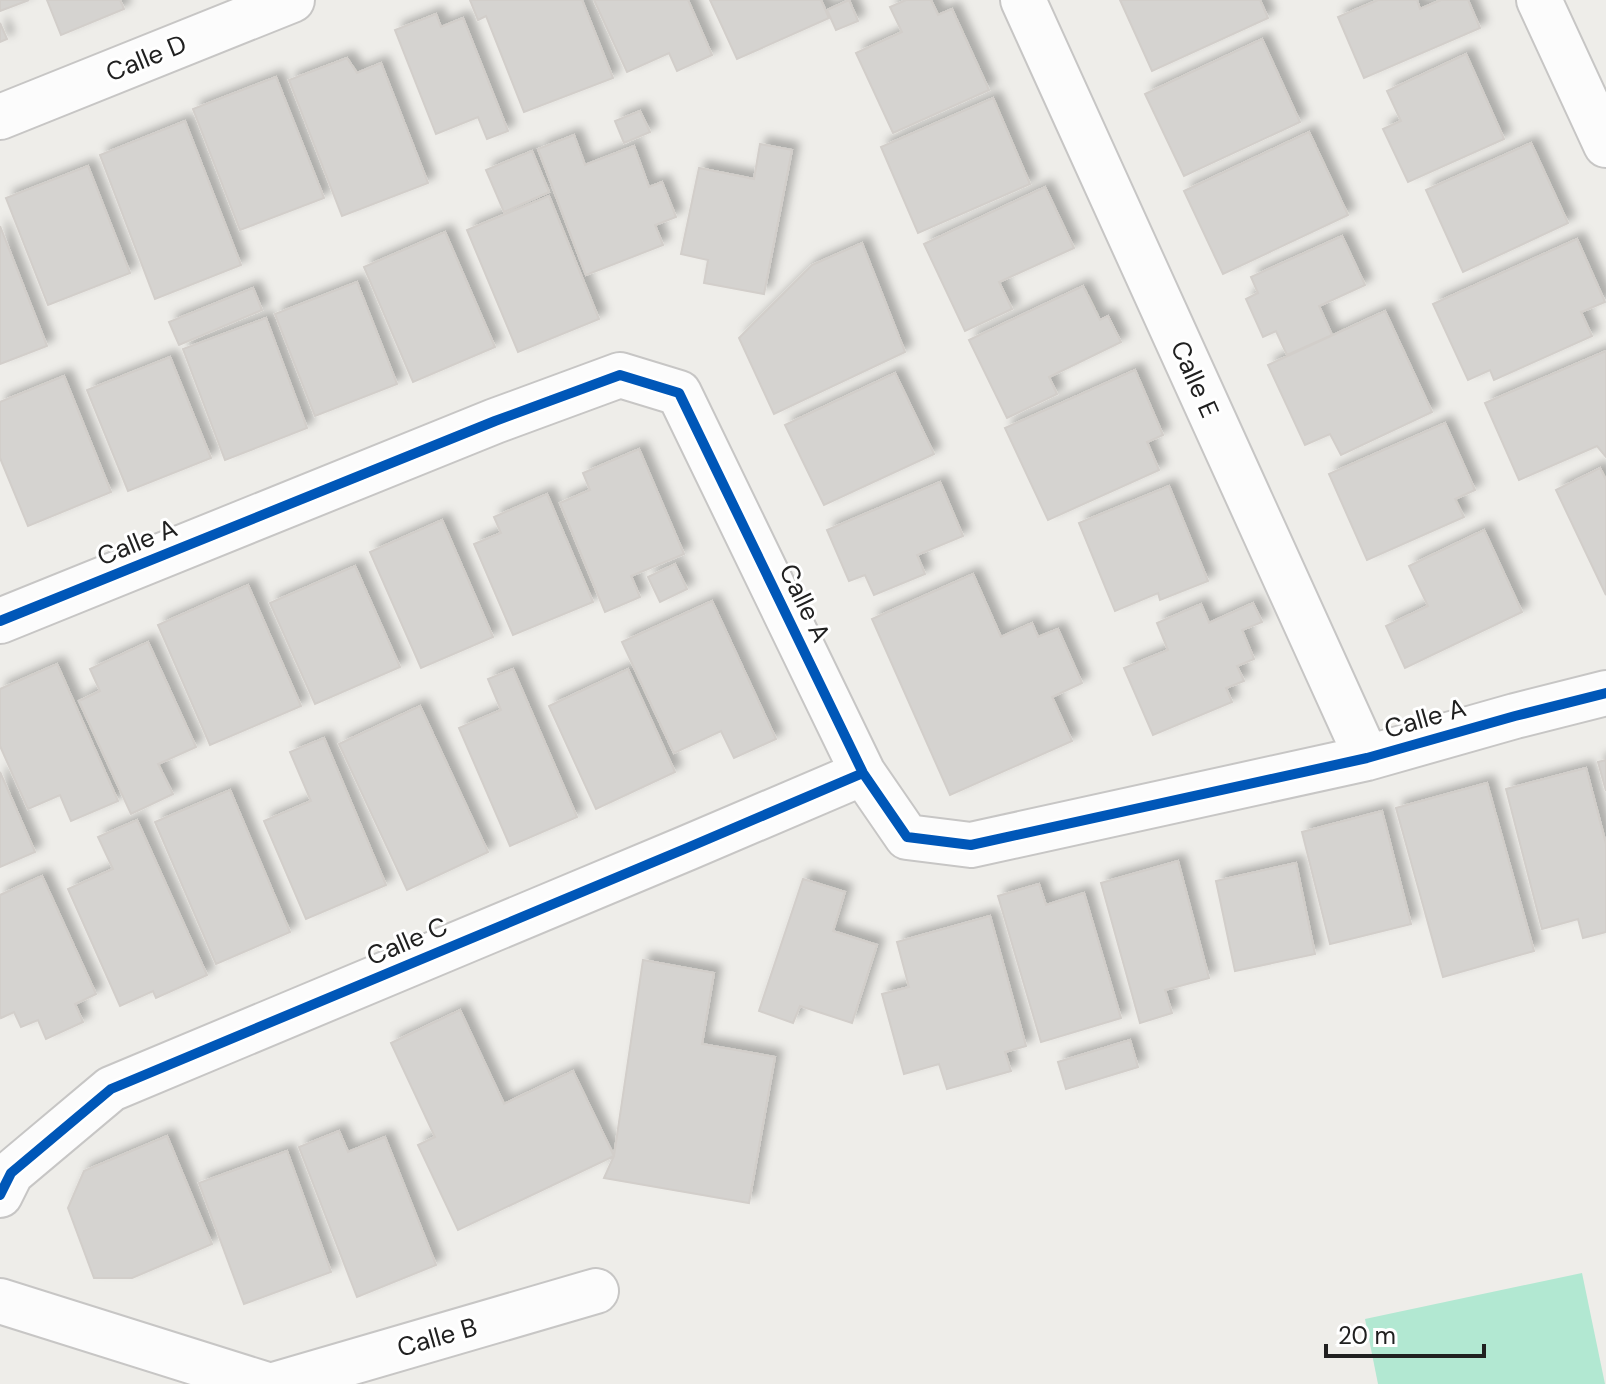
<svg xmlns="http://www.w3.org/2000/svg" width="1606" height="1384" font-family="'DM Sans',sans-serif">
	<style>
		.pitch { fill: #b2e8d2 }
		.building { fill: #d5d3d0; stroke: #d2ceca; stroke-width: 2; filter: url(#shadow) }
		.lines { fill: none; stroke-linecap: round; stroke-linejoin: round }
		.street-casing { stroke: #c7c6c5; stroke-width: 48 }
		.street { stroke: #fcfcfc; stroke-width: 44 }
		.cycleway-casing { stroke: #fff; stroke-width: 15 }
		.cycleway { stroke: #0057b8; stroke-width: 10 }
		.labels { text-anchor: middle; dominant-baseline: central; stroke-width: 6; stroke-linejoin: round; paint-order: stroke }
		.street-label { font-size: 26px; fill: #202020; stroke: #fff }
	</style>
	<defs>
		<filter id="shadow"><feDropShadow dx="7" dy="-7" stdDeviation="4" flood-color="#0004"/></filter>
	</defs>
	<rect width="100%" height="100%" fill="#eeede9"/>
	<path class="pitch" d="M1582 1273 1605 1384H1378L1365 1319Z"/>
	<path class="building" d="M0 0H29L0 11Z
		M47 0H120L124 9 61 35Z
		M470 0H582L613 78 524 112 486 16 478 20Z
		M594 0H688L712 55 677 71 669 53 627 72Z
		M710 0H821L829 18 737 59Z
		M849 0 858 21 836 30 827 10Z
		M906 0H931L938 15 952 9 989 90 893 133 856 53 902 32 890 7Z
		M1120 0H1260L1268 18 1152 71Z
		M1378 0H1417L1420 9 1441 0H1468L1480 28 1364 78 1338 17Z
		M436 14 441 27 463 18 508 131 487 139 478 117 436 134 395 30Z
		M0 23 7 39 0 42Z
		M1262 39 1300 122 1184 176 1145 94Z
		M1466 54 1504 139 1408 182 1383 129 1401 121 1387 91Z
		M347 58 357 73 381 63 428 183 342 216 289 80Z
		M276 77 324 198 240 230 193 109Z
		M993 98 1030 184 918 233 881 147Z
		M640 111 650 132 624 143 615 121Z
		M185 121 241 265 155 299 100 155Z
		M1309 132 1348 215 1223 274 1184 191Z
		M574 135 585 165 634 146 649 187 662 182 676 217 655 225 663 245 586 275 538 149Z
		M1531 143 1568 223 1463 272 1426 190Z
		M760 144 792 150 764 294 704 283 708 260 681 254 699 168 754 179Z
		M532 151 549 192 504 212 486 170Z
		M88 166 130 273 48 305 6 198Z
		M1045 187 1074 248 999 282 1012 309 965 331 924 244Z
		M549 196 599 319 518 352 467 230Z
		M0 226 47 346 0 364Z
		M445 232 495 347 413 382 364 267Z
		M1342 236 1365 285 1319 306 1332 335 1287 355 1276 331 1263 337 1246 299 1258 293 1251 277Z
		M1577 239 1605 302 1581 312 1592 336 1494 380 1490 370 1468 380 1433 304Z
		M862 243 905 352 774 414 739 338 812 265Z
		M357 282 397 384 315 416 275 314Z
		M1083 286 1100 320 1108 316 1121 342 1049 377 1057 394 1007 418 969 340Z
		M253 288 262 310 179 345 169 322Z
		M1385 311 1432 412 1341 455 1330 434 1305 445 1268 365Z
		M266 318 307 428 225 460 183 349Z
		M1606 351V457L1597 446 1519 480 1485 403Z
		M170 357 211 458 128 491 87 390Z
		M1135 370 1163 435 1147 442 1159 470 1048 520 1005 428Z
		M895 373 934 454 824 505 785 425Z
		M64 376 111 492 28 526 0 458V402Z
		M1445 423 1475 490 1455 499 1464 517 1367 560 1329 474Z
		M639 449 684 554 631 576 640 597 605 612 560 503 590 490 583 473Z
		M1600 468 1606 480V595L1556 490Z
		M940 482 963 536 917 555 925 574 874 595 865 575 849 581 827 530Z
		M1169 486 1208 581 1160 600 1158 593 1115 611 1079 523Z
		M547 494 593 602 513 635 474 544 501 533 494 517Z
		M442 520 493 637 421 668 370 552Z
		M1484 530 1522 612 1405 668 1386 626 1428 606 1409 566Z
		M675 564 687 589 660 602 648 577Z
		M355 566 400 667 315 704 270 603Z
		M973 574 1001 637 1032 623 1038 637 1058 629 1082 683 1052 697 1072 741 950 795 872 619Z
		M248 585 301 706 210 745 158 625Z
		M712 601 776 739 734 758 721 731 674 753 622 642Z
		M1253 603 1262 622 1242 630 1254 659 1237 666 1244 681 1226 688 1232 702 1153 735 1124 668 1168 650 1157 623 1201 604 1209 623Z
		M148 642 196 747 158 764 173 794 131 814 79 701 100 691 90 669Z
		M57 664 118 801 71 821 60 795 28 809 0 746V689Z
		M513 669 577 817 510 846 459 728 501 710 488 679Z
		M628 669 675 772 596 809 549 706Z
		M420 706 488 852 407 890 339 744Z
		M324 738 386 885 306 919 264 821 311 801 290 752Z
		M1606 760V791L1598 762Z
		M1586 768 1606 844V932L1583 938 1578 919 1542 929 1506 789Z
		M0 772 35 852 0 867Z
		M1487 783 1534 951 1443 977 1396 808Z
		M230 790 290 932 216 964 155 822Z
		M1382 811 1411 924 1330 944 1302 832Z
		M137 820 207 975 156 998 153 991 120 1006 68 889 113 869 98 837Z
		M1178 861 1209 978 1165 990 1172 1013 1140 1023 1101 883Z
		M1296 863 1315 954 1235 971 1216 881Z
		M42 876 96 994 75 1004 83 1022 46 1039 38 1020 21 1027 14 1012 1 1018 0 1015V895Z
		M803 879 845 892 833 931 877 945 852 1023 800 1006 793 1023 759 1011Z
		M1039 884 1046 905 1084 893 1121 1018 1041 1042 998 896Z
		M990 916 1026 1046 1005 1052 1011 1071 947 1089 939 1064 904 1074 882 994 909 987 897 942Z
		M643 960 714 973 702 1044 775 1057 749 1203 604 1178 614 1156Z
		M460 1010 504 1104 573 1071 614 1156 458 1230 418 1145 435 1137 391 1043Z
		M1130 1040 1138 1067 1066 1089 1058 1062Z
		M339 1131 348 1152 385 1137 436 1265 357 1297 299 1147Z
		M167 1136 212 1244 132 1278H94L68 1208 84 1171Z
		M287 1151 331 1272 244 1304 199 1183Z"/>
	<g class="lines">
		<defs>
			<path id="street" d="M1023 0 1367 758
				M1539 0 1606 145
				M0 117 292 0
				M0 621 495 421 620 375 679 393 863 773 907 837 971 845 1367 758 1515 716 1606 693
				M0 1195 11 1173 111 1089 687 848 863 773
				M0 1301 264 1384
				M277 1384 596 1291"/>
		</defs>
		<use href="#street" class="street-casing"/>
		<use href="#street" class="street"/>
		<defs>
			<path id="cycleway" d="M0 621 495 421 620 375 679 393 863 773 907 837 971 845 1367 758 1515 716 1606 693
				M0 1195 11 1173 111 1089 687 848 863 773"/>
		</defs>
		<use href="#cycleway" class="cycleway-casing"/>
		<use href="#cycleway" class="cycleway"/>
	</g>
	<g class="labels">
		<g class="street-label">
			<text transform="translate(146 58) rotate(-22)">Calle D</text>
			<text transform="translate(1195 379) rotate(66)">Calle E</text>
			<text transform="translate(137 542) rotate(-22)">Calle A</text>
			<text transform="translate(805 603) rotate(64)">Calle A</text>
			<text transform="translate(1425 718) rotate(-16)">Calle A</text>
			<text transform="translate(407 941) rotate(-23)">Calle C</text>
			<text transform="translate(437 1337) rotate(-16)">Calle B</text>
		</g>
	</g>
	<path d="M1326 1344v12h158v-12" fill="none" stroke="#202020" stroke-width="4"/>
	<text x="1338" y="1344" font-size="24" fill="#202020" stroke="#ffffff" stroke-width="6" paint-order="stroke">20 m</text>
</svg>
